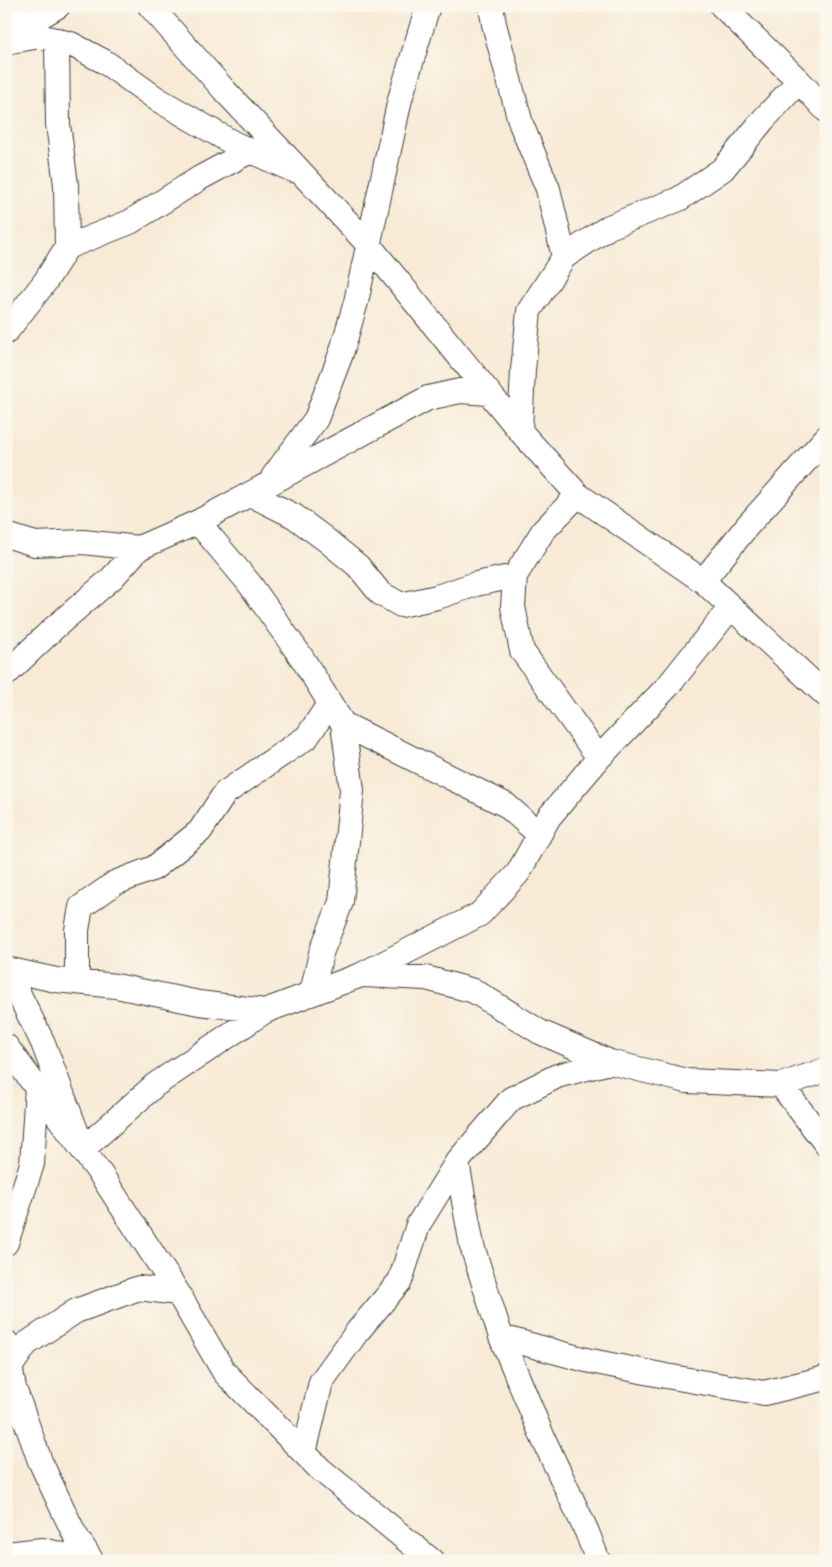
<svg xmlns="http://www.w3.org/2000/svg" width="832" height="1567" font-family="Mynerve,sans-serif">
	<style>
		.lines { fill: none; stroke-linecap: round; stroke-linejoin: round }
		.minor-casing { stroke: #3d3b38; stroke-width: 26 }
		.minor { stroke: #fff; stroke-width: 24 }
	</style>
	<rect width="100%" height="100%" fill="#fbf7ec"/>
	<filter id="ink" filterUnits="userSpaceOnUse"><feTurbulence type="fractalNoise" baseFrequency=".02" numOctaves="2"/><feDisplacementMap in="SourceGraphic" scale="10" xChannelSelector="R" yChannelSelector="G"/><feConvolveMatrix kernelMatrix="1 2 1 2 8 2 1 2 1" color-interpolation-filters="sRGB"/></filter>
	<filter id="wash" filterUnits="userSpaceOnUse"><feTurbulence type="fractalNoise" baseFrequency=".0096" numOctaves="4" result="noise"/><feDisplacementMap in="SourceGraphic" scale="20" xChannelSelector="R" yChannelSelector="G"/><feGaussianBlur stdDeviation="1.12" result="paint"/><feColorMatrix in="noise" values="0 0 0 0 0 0 0 0 0 0 0 0 0 0 0 0 0 1.4 0 .05"/><feComposite in="paint" operator="in"/></filter>
	<g filter="url(#wash)">
		<rect width="100%" height="100%" fill="#f8ead6"/>
	</g>
	<g filter="url(#ink)">
		<g class="lines">
			<defs>
				<path id="minor" d="M150 6 225 91 368 244 520 431 578 495 703 581 826 695
					M491 6 494 24 521 124 548 189 564 257
					M722 6 799 81 826 110
					M6 23 17 6
					M7 36 58 6
					M6 42 40 36 71 44 105 62 157 99 233 143 293 170
					M67 247 130 222 200 178 250 151
					M6 332 45 282 67 247 66 185 58 124 57 40
					M520 431 523 370 529 311 564 257 609 227 679 199 723 169 763 120 799 81
					M273 477 316 419 341 354 356 302 400 99 428 6
					M250 494 294 516 325 539 358 566 380 593 401 605 437 597 476 584 515 576
					M578 495 543 531 515 576 513 607 522 651 599 758
					M198 522 249 583 302 658 343 724 352 790 341 902 321 953 312 993
					M6 535 35 544 83 542 139 548 198 522 428 398 460 391 489 393
					M703 581 748 525 826 438
					M6 674 54 628 112 578 139 548
					M343 724 506 805 539 834
					M6 968 43 1043 83 1149 155 1085 265 1011 361 975 480 914 518 873 549 817 599 758 668 686 731 607
					M6 969 56 980 116 986 199 1003 265 1011
					M363 975 426 978 474 991 540 1032 610 1062 687 1081 781 1085 826 1070
					M77 982V930L81 907 115 883 154 868 200 831 225 793 307 737 330 703
					M6 1046 102 1176 178 1293 224 1372 320 1469 432 1561
					M781 1085 826 1144
					M457 1162 472 1246 501 1337 543 1438 587 1532 598 1561
					M6 1243 32 1164 37 1088
					M501 1337 586 1360 666 1376 764 1393 826 1378
					M6 1342 14 1388 40 1461 74 1533 92 1561
					M7 1372 26 1344 76 1311 139 1288 178 1293
					M304 1453 321 1382 357 1332 400 1281 418 1225 457 1162 511 1099 557 1076 610 1062
					M6 1554 42 1550 90 1561"/>
			</defs>
			<use href="#minor" class="minor-casing"/>
			<use href="#minor" class="minor"/>
		</g>
	</g>
	<rect width="832" height="1567" fill="none" stroke="#fbf7ec" stroke-width="25"/>
</svg>
